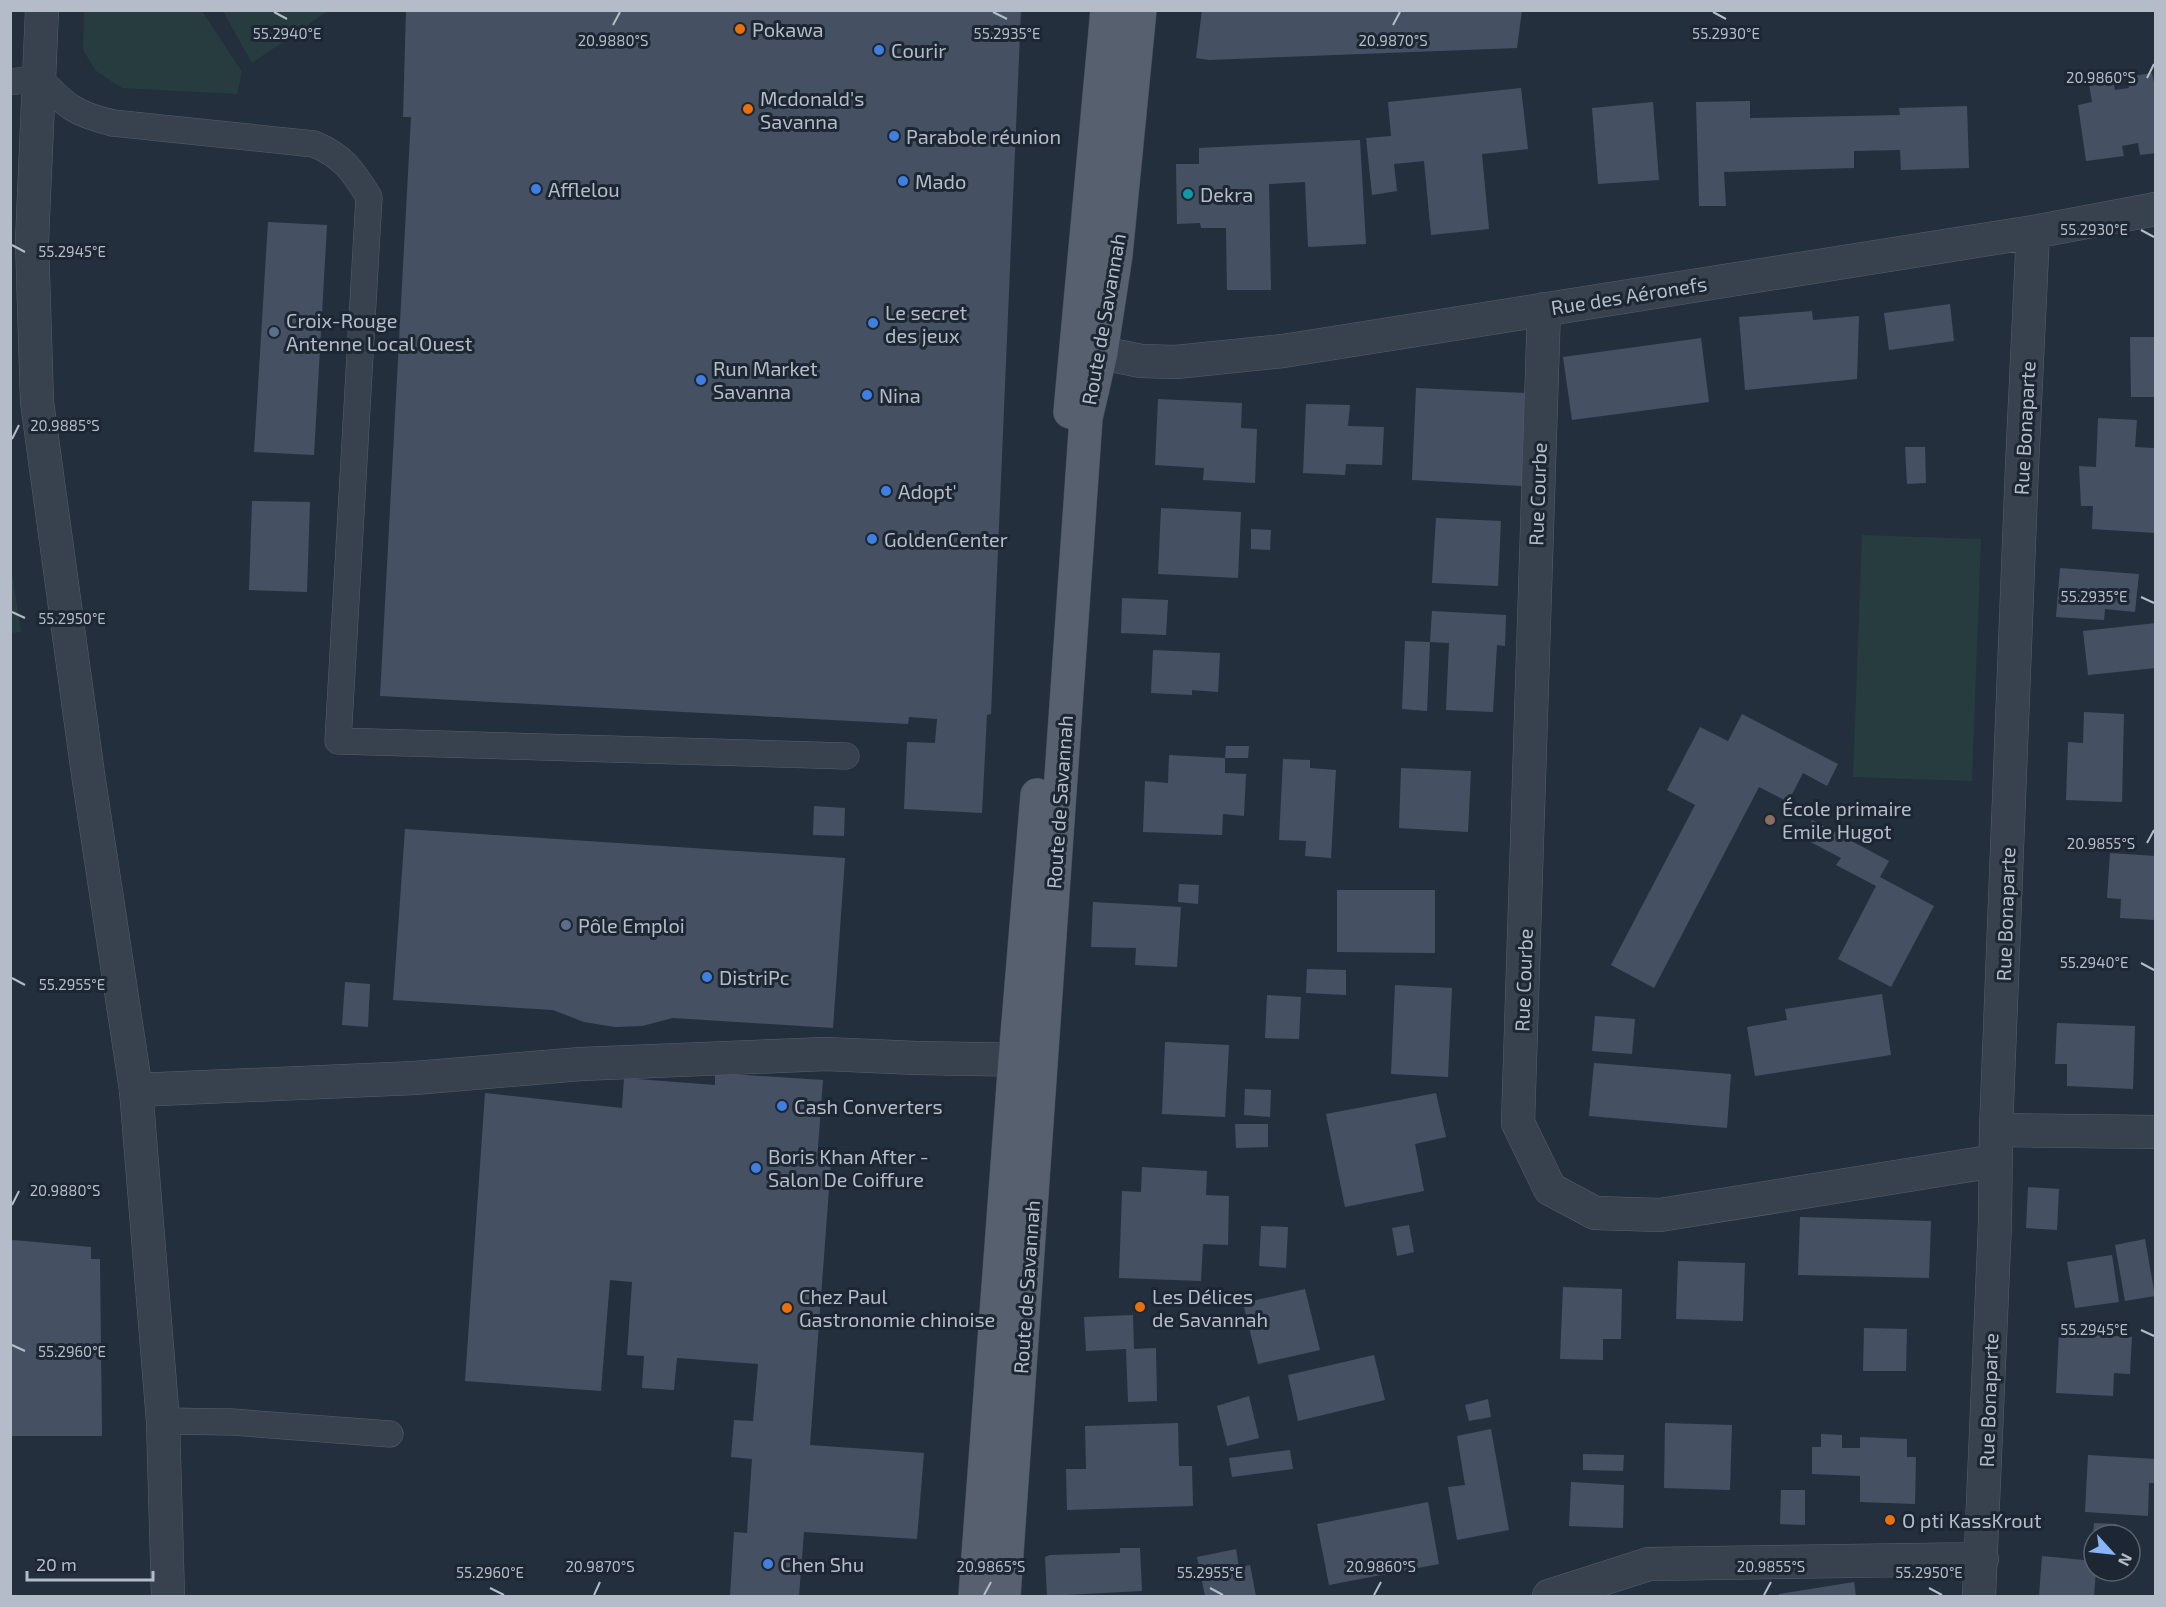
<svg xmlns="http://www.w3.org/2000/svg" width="2166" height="1607" font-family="'Exo 2',sans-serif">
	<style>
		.green { fill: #263c3f }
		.building { fill: #455162 }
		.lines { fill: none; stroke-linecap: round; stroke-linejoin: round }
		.service-casing { stroke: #565f6c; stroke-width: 27 }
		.minor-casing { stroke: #565f6c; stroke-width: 34 }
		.tertiary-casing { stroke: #565f6c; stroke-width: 34 }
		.primary-casing { stroke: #414a57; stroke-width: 34 }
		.service { stroke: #38414e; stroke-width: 26 }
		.minor { stroke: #38414e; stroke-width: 33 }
		.tertiary { stroke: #38414e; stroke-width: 33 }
		.primary { stroke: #56606e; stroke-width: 33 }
		.ticks { fill: none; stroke: #b4bcc9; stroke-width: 2 }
		.food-dot { fill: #e8710a; stroke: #1d2633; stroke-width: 2 }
		.shop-dot { fill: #3f7fe0; stroke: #1d2633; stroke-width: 2 }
		.culture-dot { fill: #0f9aa8; stroke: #1d2633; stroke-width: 2 }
		.service-dot { fill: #5c6f8a; stroke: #1d2633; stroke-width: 2 }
		.education-dot { fill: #8d6e63; stroke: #1d2633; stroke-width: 2 }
		.labels { text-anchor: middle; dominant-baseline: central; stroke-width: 6; stroke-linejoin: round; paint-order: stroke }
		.poi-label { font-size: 20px; fill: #b4bcc9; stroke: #1d2633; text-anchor: start }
		.street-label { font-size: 20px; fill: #b4bcc9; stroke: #1d2633 }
		.ticks-label { font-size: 15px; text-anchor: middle; fill: #b4bcc9; stroke: #1d2633; stroke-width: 6; stroke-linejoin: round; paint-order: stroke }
	</style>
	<rect width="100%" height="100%" fill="#242f3e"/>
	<path class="green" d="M84 11H202L242 72 237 94 122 88 96 71 83 50Z
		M223 11H328L252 63Z
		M1862 535 1981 539 1972 781 1853 777Z
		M11 566 21 632 11 633H10Z"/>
	<path class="building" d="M406 10H1021L991 714 987 715 982 813 904 809 907 742 935 743 937 719 909 717 908 724 380 696 411 117H403Z
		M1202 10H1522L1517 48 1209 60 1196 58Z
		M2152 73 2156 92V153L2140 155 2138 143 2122 146 2124 156 2086 161 2078 105 2092 102 2089 84 2113 80 2115 90 2129 88 2127 77Z
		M1521 88 1528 149 1482 154 1489 229 1431 235 1424 161 1394 164 1397 191 1372 195 1366 138 1391 136 1388 102Z
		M1750 101V118L1900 115 1899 108 1967 106 1969 168 1901 170 1900 150 1854 151V168L1724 172 1726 206H1699L1696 102Z
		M1653 102 1659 180 1598 184 1592 108Z
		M1360 140 1366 244 1308 247 1305 182 1269 184 1271 290H1227L1226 228H1201L1200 223 1177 224 1176 164H1199V148Z
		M268 222 327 225 314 455 254 452Z
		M1950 304 1954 341 1889 350 1884 313Z
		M1812 311 1813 320 1859 316 1857 379 1745 390 1739 317Z
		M2130 337H2156V397H2131Z
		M1701 338 1709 402 1572 420 1563 357Z
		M1416 388 1527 393 1522 486 1412 480Z
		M1158 399 1242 403 1241 428 1257 429 1255 483 1203 480 1204 468 1155 465Z
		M1306 404 1350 405 1348 426 1384 427 1382 465 1346 464 1345 475 1303 473Z
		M2098 418 2137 420 2135 447 2156 448 2155 533 2092 529 2093 506H2081L2079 466 2096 467Z
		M1905 447H1925L1926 483 1907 484Z
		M252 501 310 502 307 592 249 590Z
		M1161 508 1241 512 1238 578 1158 574Z
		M1436 518 1501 521 1498 586 1432 583Z
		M1251 529 1271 530 1270 550 1251 549Z
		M2060 568 2139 574 2135 612 2105 609 2104 620 2056 617Z
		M1122 598 1168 600 1166 635 1121 633Z
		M1432 611 1506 615 1505 646 1497 645 1493 712 1446 710 1449 643 1430 642Z
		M2156 623V668L2088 675 2083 631Z
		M1405 641 1430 642 1427 711 1402 709Z
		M1153 650 1220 653 1218 692 1192 690V695L1151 693Z
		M2084 712 2124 714 2122 802 2066 800 2068 742 2083 743Z
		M1742 714 1838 764 1827 786 1803 773 1788 802 1759 787 1654 988 1611 965 1695 805 1667 790 1700 727 1728 741Z
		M1226 746H1249L1248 758H1225Z
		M1169 755 1225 758V773L1246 774 1244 816 1223 814 1222 835 1143 832 1145 781 1168 783Z
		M1283 759 1310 760V768L1336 770 1331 858 1305 856 1306 841 1279 840Z
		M1401 768 1471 771 1468 832 1399 828Z
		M814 806 845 808 844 836 813 835Z
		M1812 820 1889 861 1880 877 1934 906 1891 987 1838 959 1876 886 1836 865 1841 858 1803 838Z
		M405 829 845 858 833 1028 673 1018 642 1026 615 1027 584 1022 553 1010 393 1000Z
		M2110 853 2156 856V920L2120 918 2121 899 2107 898Z
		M1179 884 1199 885 1198 904 1178 902Z
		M1337 890H1435V953L1337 952Z
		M1093 902 1181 907 1177 967 1135 965 1136 948 1091 947Z
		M1307 969 1346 970V995L1306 993Z
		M345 982 370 984 368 1027 342 1025Z
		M1395 985 1452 988 1448 1077 1391 1074Z
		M1882 994 1891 1055 1755 1076 1747 1027 1787 1020 1785 1009Z
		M1267 995 1301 997 1299 1039 1265 1038Z
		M1595 1016 1635 1019 1632 1054 1592 1051Z
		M2057 1023 2135 1026 2133 1089 2067 1086V1064H2055Z
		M1165 1042 1229 1045 1225 1117 1162 1114Z
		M1594 1063 1731 1074 1727 1128 1589 1116Z
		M715 1073 823 1080 817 1161 831 1162 810 1445 924 1453 917 1539 804 1532 799 1596H730L734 1532 747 1533 752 1459 731 1457 734 1420 753 1421 758 1364 677 1358 674 1390 642 1388 644 1356 627 1355 632 1282 610 1280 601 1391 465 1381 485 1093 622 1108 624 1078 715 1085Z
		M1245 1089 1271 1090 1270 1117 1244 1115Z
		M1436 1093 1446 1137 1415 1144 1424 1191 1345 1207 1326 1114Z
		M1235 1124H1268V1147L1236 1148Z
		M1142 1167 1207 1171 1206 1195 1229 1196 1228 1245 1203 1244 1201 1281 1119 1278 1122 1191 1141 1192Z
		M2028 1187 2059 1189 2057 1230 2026 1228Z
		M1800 1217 1931 1221 1929 1278 1798 1275Z
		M1409 1225 1414 1252 1397 1256 1392 1228Z
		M1261 1226 1288 1227 1286 1268 1259 1266Z
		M2145 1239 2155 1296 2125 1301 2115 1245Z
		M13 1240 91 1247V1259H100L102 1436H10V1242Z
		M2112 1255 2119 1302 2075 1308 2067 1262Z
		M1678 1261 1745 1263 1743 1321 1676 1319Z
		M1563 1287 1622 1289 1621 1339H1603V1360L1560 1359Z
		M1305 1289 1320 1350 1258 1364 1243 1303Z
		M1133 1315 1134 1349 1156 1348 1157 1401 1128 1402 1126 1349 1086 1351 1084 1317Z
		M1864 1328 1907 1329 1906 1371H1863Z
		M2059 1333 2132 1337 2130 1374 2114 1373 2113 1396 2056 1393Z
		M1374 1355 1385 1400 1298 1421 1288 1375Z
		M1249 1396 1259 1438 1227 1446 1217 1406Z
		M1488 1399 1491 1417 1469 1421 1465 1405Z
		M1178 1423 1179 1466H1192L1193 1506 1067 1510 1066 1469H1086L1085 1426Z
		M1665 1423 1732 1425 1730 1490 1664 1488Z
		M1491 1429 1509 1530 1457 1540 1448 1487 1465 1485 1457 1436Z
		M1821 1434 1842 1435V1448H1860V1437L1907 1439V1457H1916L1915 1504 1860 1502V1476L1812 1474V1447H1821Z
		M1290 1450 1293 1469 1232 1477 1229 1458Z
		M1583 1454 1624 1455 1623 1471 1583 1470Z
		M2088 1455 2156 1459V1483H2149L2148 1516 2085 1512Z
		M1571 1482 1624 1485 1623 1528 1569 1526Z
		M1781 1490H1805V1525L1780 1524Z
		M1428 1502 1439 1564 1329 1585 1317 1524Z
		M2094 1523 2117 1524 2116 1535H2093Z
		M1120 1548H1140L1142 1591 1047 1596 1045 1557 1050 1555 1120 1553Z
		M1236 1549 1239 1567 1250 1565 1256 1596H1205L1197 1557Z
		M2042 1556 2094 1561V1571H2096L2094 1596H2039Z
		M1854 1582 1856 1596H1779V1594Z"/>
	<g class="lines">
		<defs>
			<path id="service" d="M10 82 39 78C66 106 75 114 113 123L314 144C343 156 353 171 369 197L338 741 846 756
				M163 1421 232 1422 390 1434"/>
			<path id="minor" d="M1544 309 1518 1123 1550 1189 1595 1213 1660 1215 1995 1161
				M1101 353 1141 361 1176 362 1283 351 2033 232 2156 209
				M136 1090 415 1078 581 1064 826 1054 916 1058 1041 1060
				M1996 1130 2156 1132
				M1549 1596 1649 1564 1982 1559
				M1979 1596 1995 1222 1996 1130 2022 466 2033 232"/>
			<path id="tertiary" d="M42 10 32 241 37 402 88 774 136 1090 163 1421 168 1596"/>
			<path id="primary" d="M1070 412 1107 10
				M975 1596 1015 1059 1037 795
				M1004 1596 1086 418 1101 353 1116 255 1140 10"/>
		</defs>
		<use href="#service" class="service-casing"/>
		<use href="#minor" class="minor-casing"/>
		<use href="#tertiary" class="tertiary-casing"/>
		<use href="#primary" class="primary-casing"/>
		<use href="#service" class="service"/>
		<use href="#minor" class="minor"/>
		<use href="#tertiary" class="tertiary"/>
		<use href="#primary" class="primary"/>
	</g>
	<path class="ticks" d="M274 12 287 19M993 12 1007 19M1713 12 1726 19M613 25 620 12M1393 25 1400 12M2147 78 2154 64M2141 230 2154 237M12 245 25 252M12 439 19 425M2141 597 2154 603M12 612 25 618M2147 843 2154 830M2141 963 2154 970M12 978 25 985M12 1205 19 1191M2141 1330 2154 1336M12 1345 25 1351M490 1588 504 1595M1210 1588 1223 1595M1929 1588 1942 1595M594 1595 600 1582M984 1595 991 1582M1374 1595 1381 1582M1764 1595 1771 1582"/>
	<g class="food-dot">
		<circle cx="740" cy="29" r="6"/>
		<circle cx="748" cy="109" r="6"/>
		<circle cx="1140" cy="1307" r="6"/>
		<circle cx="787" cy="1308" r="6"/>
		<circle cx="1890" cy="1520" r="6"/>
	</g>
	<g class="shop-dot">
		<circle cx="879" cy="50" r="6"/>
		<circle cx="894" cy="136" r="6"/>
		<circle cx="903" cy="181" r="6"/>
		<circle cx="536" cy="189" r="6"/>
		<circle cx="873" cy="323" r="6"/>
		<circle cx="701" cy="380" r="6"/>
		<circle cx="867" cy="395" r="6"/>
		<circle cx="886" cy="491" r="6"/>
		<circle cx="872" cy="539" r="6"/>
		<circle cx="707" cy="977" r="6"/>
		<circle cx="782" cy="1106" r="6"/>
		<circle cx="756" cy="1168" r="6"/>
		<circle cx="768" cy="1564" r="6"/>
	</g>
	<circle class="culture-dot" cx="1188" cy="194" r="6"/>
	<g class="service-dot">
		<circle cx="274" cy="332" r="6"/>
		<circle cx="566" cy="925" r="6"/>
	</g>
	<circle class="education-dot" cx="1770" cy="820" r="6"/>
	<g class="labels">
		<g class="poi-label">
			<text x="752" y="29">Pokawa</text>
			<text x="891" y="50">Courir</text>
			<text x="760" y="98">Mcdonald's<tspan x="760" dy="23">Savanna</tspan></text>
			<text x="906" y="136">Parabole réunion</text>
			<text x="915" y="181">Mado</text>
			<text x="548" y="189">Afflelou</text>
			<text x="1200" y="194">Dekra</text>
			<text x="885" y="312">Le secret<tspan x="885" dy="23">des jeux</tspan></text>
			<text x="286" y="320">Croix-Rouge<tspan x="286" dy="23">Antenne Local Ouest</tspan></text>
			<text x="713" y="368">Run Market<tspan x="713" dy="23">Savanna</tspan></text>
			<text x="879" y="395">Nina</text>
			<text x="898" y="491">Adopt'</text>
			<text x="884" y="539">GoldenCenter</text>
			<text x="1782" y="808">École primaire<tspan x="1782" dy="23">Emile Hugot</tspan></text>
			<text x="578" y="925">Pôle Emploi</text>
			<text x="719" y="977">DistriPc</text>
			<text x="794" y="1106">Cash Converters</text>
			<text x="768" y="1156">Boris Khan After -<tspan x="768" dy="23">Salon De Coiffure</tspan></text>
			<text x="799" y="1296">Chez Paul<tspan x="799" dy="23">Gastronomie chinoise</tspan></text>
			<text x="1152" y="1296">Les Délices<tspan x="1152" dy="23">de Savannah</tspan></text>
			<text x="1902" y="1520">O pti KassKrout</text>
			<text x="780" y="1564">Chen Shu</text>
		</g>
		<g class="street-label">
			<text transform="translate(1629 295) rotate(-9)">Rue des Aéronefs</text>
			<text transform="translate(1103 319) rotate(-80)">Route de Savannah</text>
			<text transform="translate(2024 428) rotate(-87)">Rue Bonaparte</text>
			<text transform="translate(1537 494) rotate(-88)">Rue Courbe</text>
			<text transform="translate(1059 802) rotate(-86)">Route de Savannah</text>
			<text transform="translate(2005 914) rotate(-88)">Rue Bonaparte</text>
			<text transform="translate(1523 980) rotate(-88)">Rue Courbe</text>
			<text transform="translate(1026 1287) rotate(-86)">Route de Savannah</text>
			<text transform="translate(1988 1400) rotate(-88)">Rue Bonaparte</text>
		</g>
	</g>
	<g class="ticks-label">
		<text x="287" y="39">55.2940°E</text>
		<text x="1007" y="39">55.2935°E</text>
		<text x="1726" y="39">55.2930°E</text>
		<text x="613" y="46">20.9880°S</text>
		<text x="1393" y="46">20.9870°S</text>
		<text x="2101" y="83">20.9860°S</text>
		<text x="2094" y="235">55.2930°E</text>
		<text x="72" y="257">55.2945°E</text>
		<text x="65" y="431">20.9885°S</text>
		<text x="2094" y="602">55.2935°E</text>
		<text x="72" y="624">55.2950°E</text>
		<text x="2101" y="849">20.9855°S</text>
		<text x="2094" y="968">55.2940°E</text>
		<text x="72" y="990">55.2955°E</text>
		<text x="65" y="1196">20.9880°S</text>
		<text x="2094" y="1335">55.2945°E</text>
		<text x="72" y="1357">55.2960°E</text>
		<text x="600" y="1572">20.9870°S</text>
		<text x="991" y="1572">20.9865°S</text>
		<text x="1381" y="1572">20.9860°S</text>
		<text x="1771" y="1572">20.9855°S</text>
		<text x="490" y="1578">55.2960°E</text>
		<text x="1210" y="1578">55.2955°E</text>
		<text x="1929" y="1578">55.2950°E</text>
	</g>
	<rect width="2166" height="1607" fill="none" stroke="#b4bcc9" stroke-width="24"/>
	<g transform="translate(2112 1553) rotate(117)"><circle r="28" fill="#1d2633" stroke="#59626f" stroke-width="1.5"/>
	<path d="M0-4.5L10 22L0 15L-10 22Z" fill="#8ab4f8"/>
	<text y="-9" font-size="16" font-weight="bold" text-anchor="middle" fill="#b4bcc9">N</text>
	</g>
	<path d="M27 1571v9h126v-9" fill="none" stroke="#b4bcc9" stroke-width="3"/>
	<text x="36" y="1571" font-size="18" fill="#b4bcc9" stroke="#1d2633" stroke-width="4.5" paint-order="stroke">20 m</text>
</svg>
